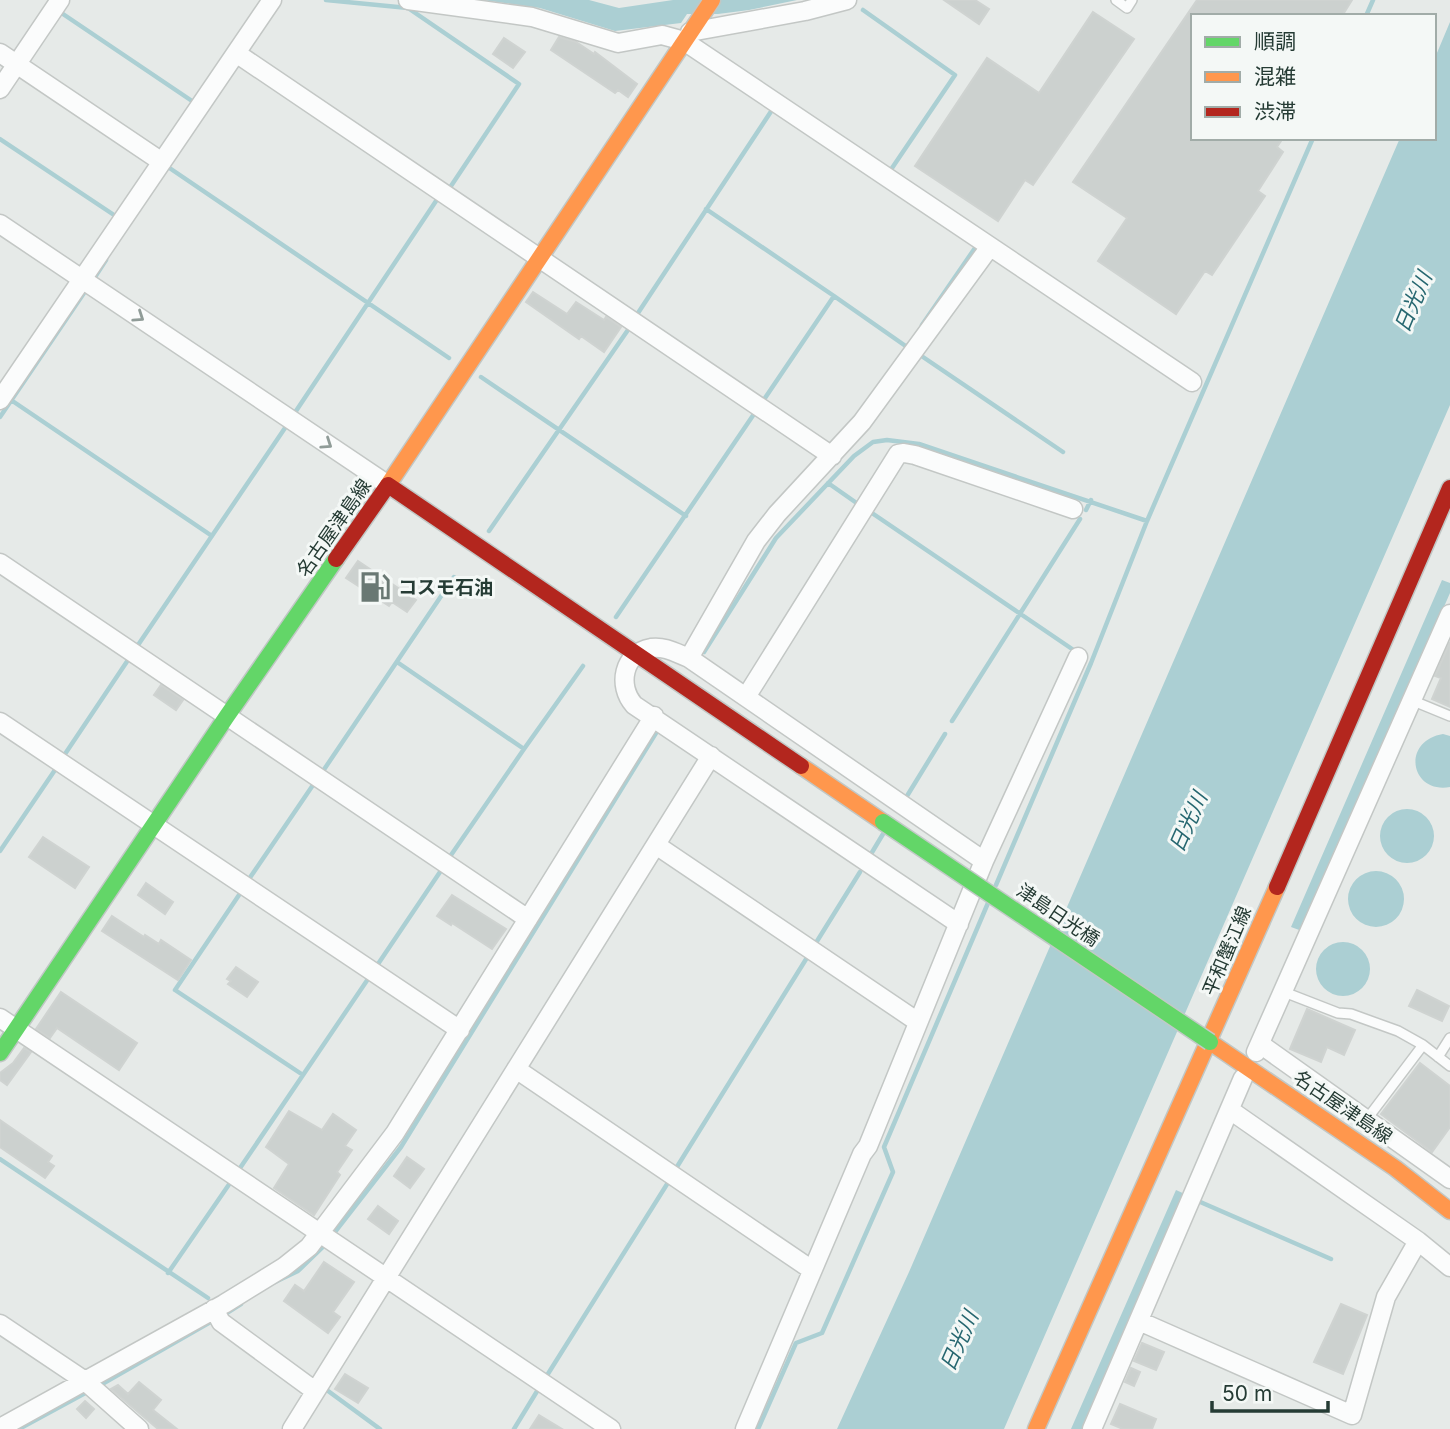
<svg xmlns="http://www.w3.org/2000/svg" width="1450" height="1429" font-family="Inter,'Noto Sans JP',sans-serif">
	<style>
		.water { fill: #abcfd3 }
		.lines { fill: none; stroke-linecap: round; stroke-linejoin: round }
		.stream { stroke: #abcfd3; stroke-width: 4.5 }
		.building { fill: #ccd1cf; stroke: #cfd3d1; stroke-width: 2 }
		.lane-casing { stroke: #c3c7c5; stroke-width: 12 }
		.street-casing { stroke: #c3c7c5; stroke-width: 21 }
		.fast-casing { stroke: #c1c7c5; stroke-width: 19 }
		.slow-casing { stroke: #c1c7c5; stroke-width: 19 }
		.jam-casing { stroke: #c1c7c5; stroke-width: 19 }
		.lane { stroke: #fbfcfc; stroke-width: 9 }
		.street { stroke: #fbfcfc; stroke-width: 18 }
		.fast { stroke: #63d668; stroke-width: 16 }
		.slow { stroke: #ff974d; stroke-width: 16 }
		.jam { stroke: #b3261e; stroke-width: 16 }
		.fast-bridge-casing { stroke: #c2c9c7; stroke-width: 19; stroke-linecap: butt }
		.fast-bridge { stroke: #63d668; stroke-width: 16 }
		.oneway { stroke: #909c98 }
		.labels { text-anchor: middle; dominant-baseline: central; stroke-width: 6; stroke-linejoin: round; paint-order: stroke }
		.street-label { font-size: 19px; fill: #253b34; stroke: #f4f8f6 }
		.poi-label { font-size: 19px; font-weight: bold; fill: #253b34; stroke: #f4f8f6; text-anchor: start }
		.water-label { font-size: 21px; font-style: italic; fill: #266770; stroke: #f4f8f6 }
	</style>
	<rect width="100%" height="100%" fill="#e6eae8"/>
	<path class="water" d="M482 0H589L619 8 673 0H797L749 10 718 14H687L681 23 615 31 540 8Z
		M1450 22V405L1004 1429H837L909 1272 1400 138H1434V60Z
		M1442 580 1450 583V593L1302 931 1291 927Z
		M1443 734 1450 736V787C1410 794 1401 741 1443 734Z
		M1380 836a27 27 0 1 1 54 0a27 27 0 1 1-54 0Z
		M1348 899a28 28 0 1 1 56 0a28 28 0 1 1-56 0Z
		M1316 969a27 27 0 1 1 54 0a27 27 0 1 1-54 0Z
		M1176 1190 1187 1195 1084 1429H1071Z"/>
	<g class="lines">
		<path class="stream" d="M326 0 408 8 519 84 451 186
			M863 10 955 75 890 171 894 173
			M60 12 192 101
			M1366 16 1373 0
			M0 139 117 217
			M168 167 449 358
			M706 209 834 296
			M95 277 106 260
			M638 313 772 110
			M922 325 975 248
			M923 357 1063 452
			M481 377 686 516
			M765 398 834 296 907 347 909 344
			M11 400 212 536
			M294 414 438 198
			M0 417 84 293
			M828 483 858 504
			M1086 510 1091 500
			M869 511 1075 651
			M489 531 630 327
			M616 617 754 414
			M136 648 287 425
			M704 652 776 538 854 456 873 442 887 440 919 444 1147 521
			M397 662 524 749
			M952 721 1080 519
			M63 757 130 657
			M323 771 454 577
			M907 796 945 734
			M0 851 57 767
			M871 854 883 834
			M449 858 524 749 583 666
			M249 879 313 785
			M996 885 1091 663 1147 521 1313 138
			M239 895 175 990 303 1075
			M814 946 860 872
			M376 967 440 872
			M0 1159 208 1298
			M675 1170 808 956
			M238 1171 368 979
			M1198 1201 1331 1259
			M331 1237 401 1147 656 733
			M168 1273 230 1183
			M275 1282 298 1271 326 1244
			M222 1316 241 1304
			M546 1377 669 1181
			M97 1387 214 1320
			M324 1388 380 1429
			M19 1429 89 1391
			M514 1429 539 1388
			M758 1429 796 1343 822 1333 893 1172 884 1147 988 903"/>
	</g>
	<path class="building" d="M944 0H975L989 9 979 24Z
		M1197 0H1352L1342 16H1193V138H1283L1277 147 1283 152 1258 191 1265 196 1212 275 1205 271 1176 314 1098 261 1127 218 1073 182Z
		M1093 12 1134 39 1033 185 1025 180 998 221 915 166 987 58 1039 93Z
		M559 37 576 42 594 54 595 52 637 84 628 97 618 90 615 93 551 50Z
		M504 38 525 52 513 68 493 54Z
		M533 292 567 314 576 302 604 320 606 317 621 327 604 352 581 336 579 339 526 302Z
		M358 561 416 600 407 612 392 602 389 606 346 578Z
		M1450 642V707L1432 699 1441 678 1435 676Z
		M161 685 183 700 176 710 154 695Z
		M43 837 89 867 75 888 29 857Z
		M146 883 173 902 165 914 138 895Z
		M452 895 506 929 492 949 452 923 451 925 437 916Z
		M112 916 144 937 145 935 159 944 161 940 191 960 178 980 102 931Z
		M236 967 258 982 247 997 228 984 231 981 227 979Z
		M1417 990 1449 1006 1442 1021 1409 1006Z
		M61 992 137 1043 119 1070 57 1028 50 1038 36 1029Z
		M1307 1009 1355 1030 1344 1055 1327 1047 1321 1062 1290 1049Z
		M24 1048 31 1052 7 1085 0 1080V1073L13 1063Z
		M1420 1063 1450 1086V1127L1432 1152 1381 1114Z
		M289 1111 322 1130 333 1114 356 1130 345 1146 352 1150 337 1172 340 1175 314 1215 274 1188 289 1164 266 1147Z
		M0 1120 52 1156 48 1162 54 1166 45 1178 0 1147Z
		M407 1157 424 1169 410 1188 394 1176Z
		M378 1206 398 1221 389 1234 368 1219Z
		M324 1262 354 1282 333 1312 340 1317 328 1333 284 1301 295 1285 304 1291Z
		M1341 1304 1367 1315 1343 1374 1314 1362Z
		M1142 1343 1164 1352 1156 1370 1134 1361Z
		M1131 1368 1140 1372 1134 1386 1125 1382Z
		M345 1374 368 1388 358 1403 335 1389Z
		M139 1382 161 1400 153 1410 177 1429H158L111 1389 118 1385 128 1394Z
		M85 1401 94 1409 86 1418 77 1409Z
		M1120 1404 1156 1419 1152 1429H1123L1111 1424Z
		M539 1415 562 1429H530Z"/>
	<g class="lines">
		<defs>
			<path id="lane" d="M1116 0 1127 8 1132 0
				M1411 700 1450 716
				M1284 992 1338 1013 1351 1014 1398 1031 1423 1045 1450 1066
				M1438 1057 1450 1038
				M1367 1119 1423 1045"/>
			<path id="street" d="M408 0 532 17 618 43 662 35 684 41 1192 382
				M690 32 805 11 847 0
				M0 53 162 162
				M236 53 832 456
				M0 89 60 0
				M0 224 388 485
				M0 400 272 0
				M0 563 528 919
				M689 658 756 541 777 514 862 422 989 248
				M746 697 898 454 904 453 915 455 1073 509
				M0 722 460 1030
				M656 845 918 1022
				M959 924 634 705C617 686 623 653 651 648 665 646 676 653 689 658L984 861
				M0 1018 611 1429
				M1260 1044 1450 1179
				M1256 1052 1450 614
				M516 1069 812 1270
				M1230 1110 1418 1241 1450 1267
				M214 1309 221 1322 315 1391
				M1139 1321 1352 1415 1386 1297 1418 1241
				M0 1324 85 1381 139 1429
				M0 1428 224 1304 284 1267 309 1247 395 1133 654 716
				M292 1429 711 756
				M745 1429 862 1154 868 1146 984 861 1078 657
				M1092 1429 1243 1078"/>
			<path id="fast" d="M0 1053 227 716 336 559"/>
			<path id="slow" d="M388 485 712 0
				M801 766 883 822
				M1210 1042 1395 1168 1450 1211
				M1036 1429 1277 887"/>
			<path id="jam" d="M336 559 388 485 801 766
				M1277 887 1450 488"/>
		</defs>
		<use href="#lane" class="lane-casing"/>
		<use href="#street" class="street-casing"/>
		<use href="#fast" class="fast-casing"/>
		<use href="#slow" class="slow-casing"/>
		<use href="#jam" class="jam-casing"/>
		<use href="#lane" class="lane"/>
		<use href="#street" class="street"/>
		<use href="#fast" class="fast"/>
		<use href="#slow" class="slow"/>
		<use href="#jam" class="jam"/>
		<defs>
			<path id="fast-bridge" d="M883 822 1210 1042"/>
		</defs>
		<use href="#fast-bridge" class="fast-bridge-casing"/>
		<use href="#fast-bridge" class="fast-bridge"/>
	</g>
	<defs><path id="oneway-chevron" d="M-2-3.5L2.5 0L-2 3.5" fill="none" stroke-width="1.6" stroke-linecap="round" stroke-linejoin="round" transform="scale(1.75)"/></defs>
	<g class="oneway">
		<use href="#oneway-chevron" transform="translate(139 317) rotate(34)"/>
		<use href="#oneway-chevron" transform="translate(327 444) rotate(34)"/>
	</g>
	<defs>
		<symbol id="fuel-bare" viewBox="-9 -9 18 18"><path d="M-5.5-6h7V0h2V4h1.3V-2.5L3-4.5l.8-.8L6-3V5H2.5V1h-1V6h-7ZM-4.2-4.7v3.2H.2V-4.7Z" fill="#697873" stroke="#f4f8f6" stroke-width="2.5" paint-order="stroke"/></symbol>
	</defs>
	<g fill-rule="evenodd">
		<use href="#fuel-bare" x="353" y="565" width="44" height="44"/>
	</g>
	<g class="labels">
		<g class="street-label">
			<text transform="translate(334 528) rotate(-55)">名古屋津島線</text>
			<text transform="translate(1058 915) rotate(34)">津島日光橋</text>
			<text transform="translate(1227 951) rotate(-67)">平和蟹江線</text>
			<text transform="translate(1343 1107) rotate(34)">名古屋津島線</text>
		</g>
		<g class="poi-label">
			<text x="398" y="587">コスモ石油</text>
		</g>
		<g class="water-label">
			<text transform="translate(1413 302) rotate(-67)">日光川</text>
			<text transform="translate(1188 822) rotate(-66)">日光川</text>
			<text transform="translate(959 1341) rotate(-66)">日光川</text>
		</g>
	</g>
	<rect x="1191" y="14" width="245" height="126" fill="#f4f8f6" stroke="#a1aca8" stroke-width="2"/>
	<rect x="1205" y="37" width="35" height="10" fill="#63d668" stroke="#a1aca8" stroke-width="2"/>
	<text x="1254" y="49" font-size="21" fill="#253b34">順調</text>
	<rect x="1205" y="72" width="35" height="10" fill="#ff974d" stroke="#a1aca8" stroke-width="2"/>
	<text x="1254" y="84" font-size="21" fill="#253b34">混雑</text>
	<rect x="1205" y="107" width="35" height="10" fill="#b3261e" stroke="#a1aca8" stroke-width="2"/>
	<text x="1254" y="119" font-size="21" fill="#253b34">渋滞</text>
	<path d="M1212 1401v10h116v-10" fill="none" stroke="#253b34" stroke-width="3.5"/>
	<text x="1222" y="1401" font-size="21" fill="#253b34" stroke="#f4f8f6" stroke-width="5" paint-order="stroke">50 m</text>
</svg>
